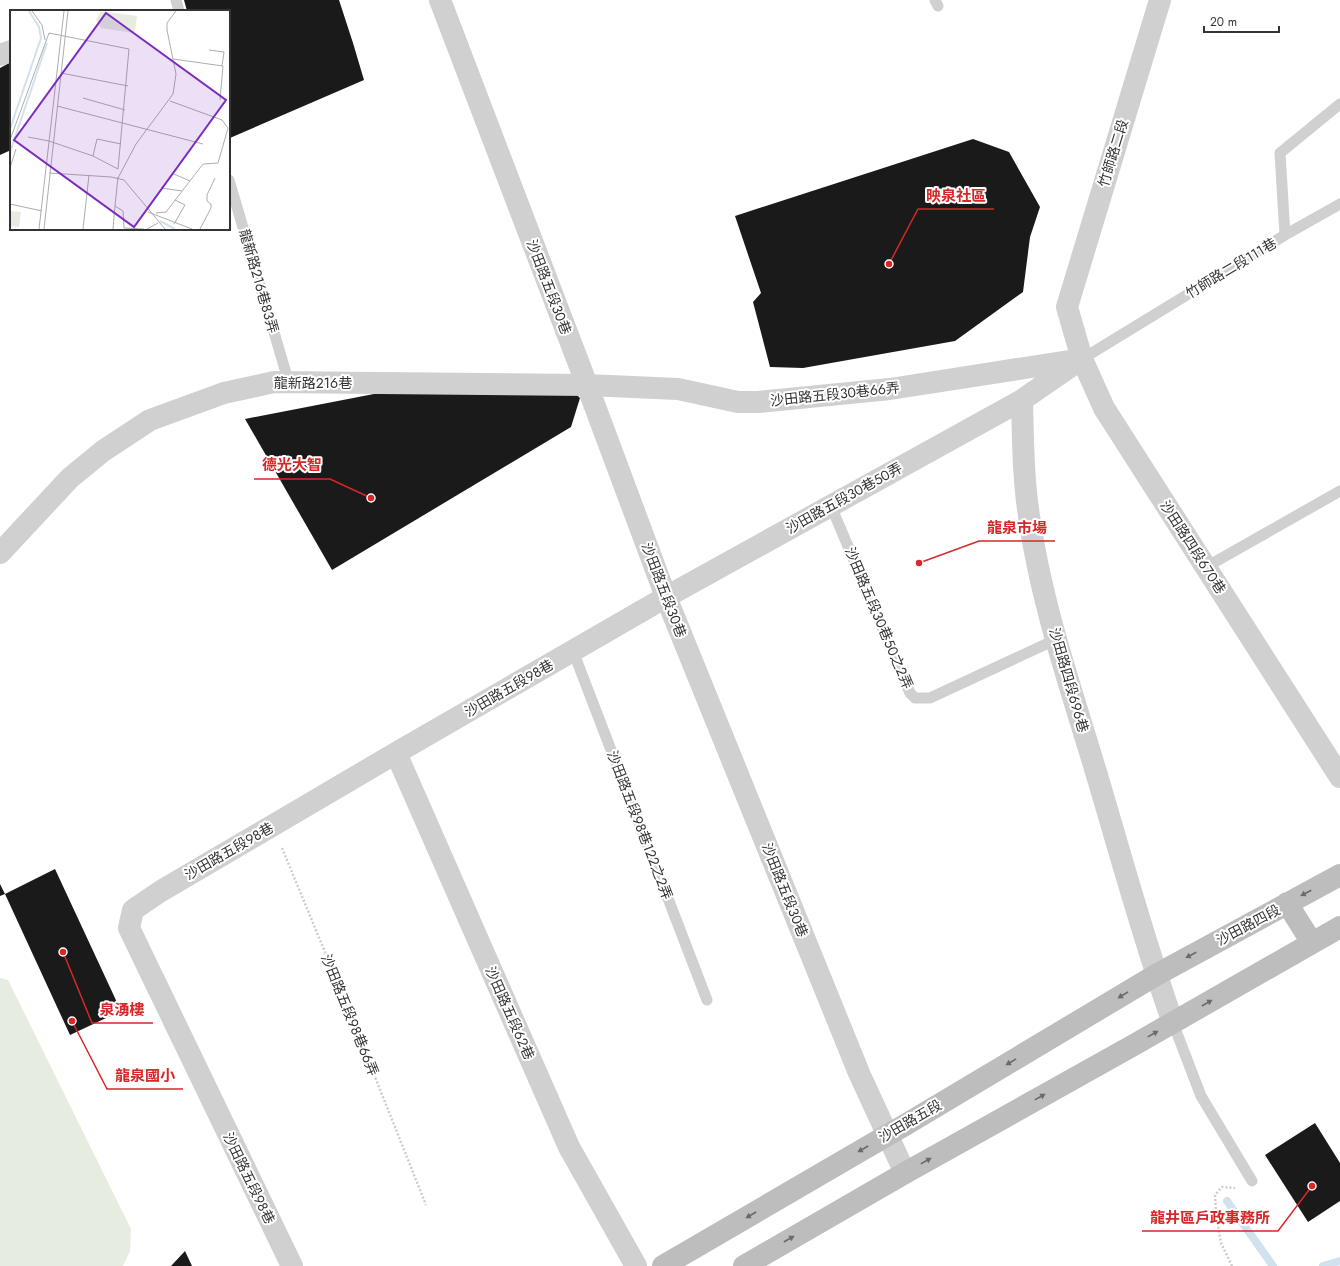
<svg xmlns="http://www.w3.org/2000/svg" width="1340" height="1266" font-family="Jost,'Noto Sans TC',sans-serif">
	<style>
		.green { fill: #e6ecdf }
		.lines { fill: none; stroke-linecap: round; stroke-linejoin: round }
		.stream { stroke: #cfe2ee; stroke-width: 8 }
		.building { fill: #1a1a1a }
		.path { stroke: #cdcdcd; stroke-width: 2.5; stroke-dasharray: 2 2; stroke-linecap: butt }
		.lane { stroke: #d0d0d0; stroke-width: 11 }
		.street { stroke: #d0d0d0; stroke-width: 22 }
		.secondary { stroke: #bdbdbd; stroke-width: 22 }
		.oneway { fill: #6a6a6a }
		.labels { text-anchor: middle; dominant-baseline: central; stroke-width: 4; stroke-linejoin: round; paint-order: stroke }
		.street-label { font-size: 14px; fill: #333; stroke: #fff }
		.inset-river { fill: none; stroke: #cfe2ee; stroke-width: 2 }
		.inset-road { fill: none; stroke: #adadad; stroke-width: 1 }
		.view { fill: #7b2cbf; fill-opacity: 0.15; stroke: #7b2cbf; stroke-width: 2 }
		.inset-edge { fill: none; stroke: #333; stroke-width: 2 }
		.leader { fill: none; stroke: #d62828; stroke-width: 1.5 }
		.callout-dot { fill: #d62828; stroke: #fff; stroke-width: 1.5 }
		.callout-label { font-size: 15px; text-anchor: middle; font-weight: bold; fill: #d62828; stroke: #fff; stroke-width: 4; stroke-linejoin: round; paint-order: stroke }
	</style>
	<rect width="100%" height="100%" fill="#fff"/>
	<path class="green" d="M0 978 8 980 131 1229 130 1251 123 1266H0Z"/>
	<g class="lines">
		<path class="stream" d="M1227 1201 1273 1266
			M1323 1266 1340 1261"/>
	</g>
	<path class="building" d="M184 0H339L353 43 364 80 230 138 229 11H187Z
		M11 62V150L0 155V68Z
		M973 139 1009 152 1040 207 1030 237 1023 292 955 341 803 368 770 367 753 302 761 293 735 216Z
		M570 388 580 398 571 427 332 570 245 419 379 393Z
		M55 869 121 1011 70 1035 5 894 0 896V884L5 894Z
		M1315 1123 1340 1163V1201L1308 1222 1265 1155Z
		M185 1251 192 1266H171Z"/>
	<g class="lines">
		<path class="path" d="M282 848 332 969 426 1205
			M1232 1266 1221 1243 1216 1214 1215 1195 1222 1187 1235 1188"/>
		<path class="lane" d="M176 0 179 11
			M935 0 938 6
			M229 180 289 383
			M1285 235 1340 204
			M1082 359 1285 235 1280 153 1340 104
			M831 506 910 693 915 698H930L1057 639
			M1206 567 1340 491
			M573 651 707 1000
			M1173 1023 1201 1096 1252 1181"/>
		<path class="street" d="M440 0 587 385 666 597 859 1073 905 1173
			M1160 0 1067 307 1082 359 1104 408 1340 777
			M0 55 11 51
			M1077 362 1022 400C1023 439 1023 477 1029 516 1041 603 1071 688 1096 772 1121 856 1144 941 1173 1023
			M0 553 70 478 103 451 150 420 224 393 274 382 587 385 678 389 738 402H758L890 389 1082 359
			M396 753 569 1147 636 1266
			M292 1266 129 928 133 910 161 891 396 753 666 597 1022 400"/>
		<path class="secondary" d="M1287 903 1312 943
			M663 1266 905 1125 1156 975 1340 875
			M744 1266 905 1173 1132 1046 1340 927"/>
	</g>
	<defs><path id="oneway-solid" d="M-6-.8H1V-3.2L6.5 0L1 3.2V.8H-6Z"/></defs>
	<g class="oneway">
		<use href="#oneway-solid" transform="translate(1306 893) rotate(152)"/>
		<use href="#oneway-solid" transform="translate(1191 955) rotate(152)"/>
		<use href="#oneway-solid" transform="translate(1123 995) rotate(148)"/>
		<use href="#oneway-solid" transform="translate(1207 1003) rotate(-30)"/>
		<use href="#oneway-solid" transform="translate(1153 1034) rotate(-29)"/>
		<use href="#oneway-solid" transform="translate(1011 1062) rotate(149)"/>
		<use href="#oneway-solid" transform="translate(1040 1097) rotate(-29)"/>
		<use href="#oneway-solid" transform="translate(863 1149) rotate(150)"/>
		<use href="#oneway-solid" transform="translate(926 1161) rotate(-29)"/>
		<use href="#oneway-solid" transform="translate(751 1215) rotate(150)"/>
		<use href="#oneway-solid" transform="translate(789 1239) rotate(-30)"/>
	</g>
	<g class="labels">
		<g class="street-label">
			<text transform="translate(1113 153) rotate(-73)">竹師路二段</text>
			<text transform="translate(1231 268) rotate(-31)">竹師路二段111巷</text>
			<text transform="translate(259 281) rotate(74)">龍新路216巷83弄</text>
			<text transform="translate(549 287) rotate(69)">沙田路五段30巷</text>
			<text x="313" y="383">龍新路216巷</text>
			<text transform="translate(835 394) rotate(-6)">沙田路五段30巷66弄</text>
			<text transform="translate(844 498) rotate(-29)">沙田路五段30巷50弄</text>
			<text transform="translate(1193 547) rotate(57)">沙田路四段670巷</text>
			<text transform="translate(664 590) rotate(69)">沙田路五段30巷</text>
			<text transform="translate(879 618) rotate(67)">沙田路五段30巷50之2弄</text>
			<text transform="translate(1069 680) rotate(74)">沙田路四段696巷</text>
			<text transform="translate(509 688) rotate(-30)">沙田路五段98巷</text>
			<text transform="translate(640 825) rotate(69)">沙田路五段98巷122之2弄</text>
			<text transform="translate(229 851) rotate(-30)">沙田路五段98巷</text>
			<text transform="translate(785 890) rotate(68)">沙田路五段30巷</text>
			<text transform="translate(1248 925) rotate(-28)">沙田路四段</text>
			<text transform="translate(510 1013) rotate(66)">沙田路五段62巷</text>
			<text transform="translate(350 1015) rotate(68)">沙田路五段98巷66弄</text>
			<text transform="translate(910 1121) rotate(-30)">沙田路五段</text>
			<text transform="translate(249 1178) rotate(64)">沙田路五段98巷</text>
		</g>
	</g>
	<g transform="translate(10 10)">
		<rect width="220" height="220" fill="#fff"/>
		<path d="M89 1 127 6 125 21 123 23 91 18 86 10 91 1ZM0 201 11 202 9 217 0 216Z" fill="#e6ecdf"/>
		<path class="inset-river" d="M0 119 31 28 29 17 19 1M0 142 37 33M150 211 165 219"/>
		<path class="inset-road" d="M22 1 32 15 35 30M199 40 214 42 212 56M163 49 213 56 210 90M51 63 118 76M73 88 115 100M47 96 193 134M18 127 39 131 83 146 108 159M0 130 39 23 119 39 108 159M83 146 87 129 111 134M0 158 6 139M39 163 101 167 114 170 155 219M164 164 180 171M108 167 105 196 113 201 114 218 134 219M108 168 126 134 163 84 166 64 157 20V13L166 1M151 178 172 181M0 194 32 201M138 202 182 219M146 203 156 202 193 154 208 153 218 118 212 110 160 91M164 214 175 195 165 190M29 219 54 1M34 219 58 1M73 219 79 165M103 219 105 196M137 219 148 213M190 219 201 198V194L197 191V185L205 168"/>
		<path class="view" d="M96 3 216 90 124 217 4 130Z"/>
		<rect width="220" height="220" class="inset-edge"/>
	</g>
	<path class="leader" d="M889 264L918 209H994M371 498L330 479H254M919 563L979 541H1055M63 952L92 1023H153M72 1021L107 1089H183M1312 1186L1278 1231H1142"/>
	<g class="callout-dot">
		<circle cx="889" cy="264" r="4"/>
		<circle cx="371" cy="498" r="4"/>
		<circle cx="919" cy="563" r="4"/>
		<circle cx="63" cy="952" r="4"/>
		<circle cx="72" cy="1021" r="4"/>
		<circle cx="1312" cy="1186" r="4"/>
	</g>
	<g class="callout-label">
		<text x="956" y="201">映泉社區</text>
		<text x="292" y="470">德光大智</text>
		<text x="1017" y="533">龍泉市場</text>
		<text x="122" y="1015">泉湧樓</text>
		<text x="145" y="1081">龍泉國小</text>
		<text x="1210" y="1223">龍井區戶政事務所</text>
	</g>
	<path d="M1204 26v6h75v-6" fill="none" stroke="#333333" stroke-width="2"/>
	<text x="1210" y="26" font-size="12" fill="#333333" stroke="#ffffff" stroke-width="3" paint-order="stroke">20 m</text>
</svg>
